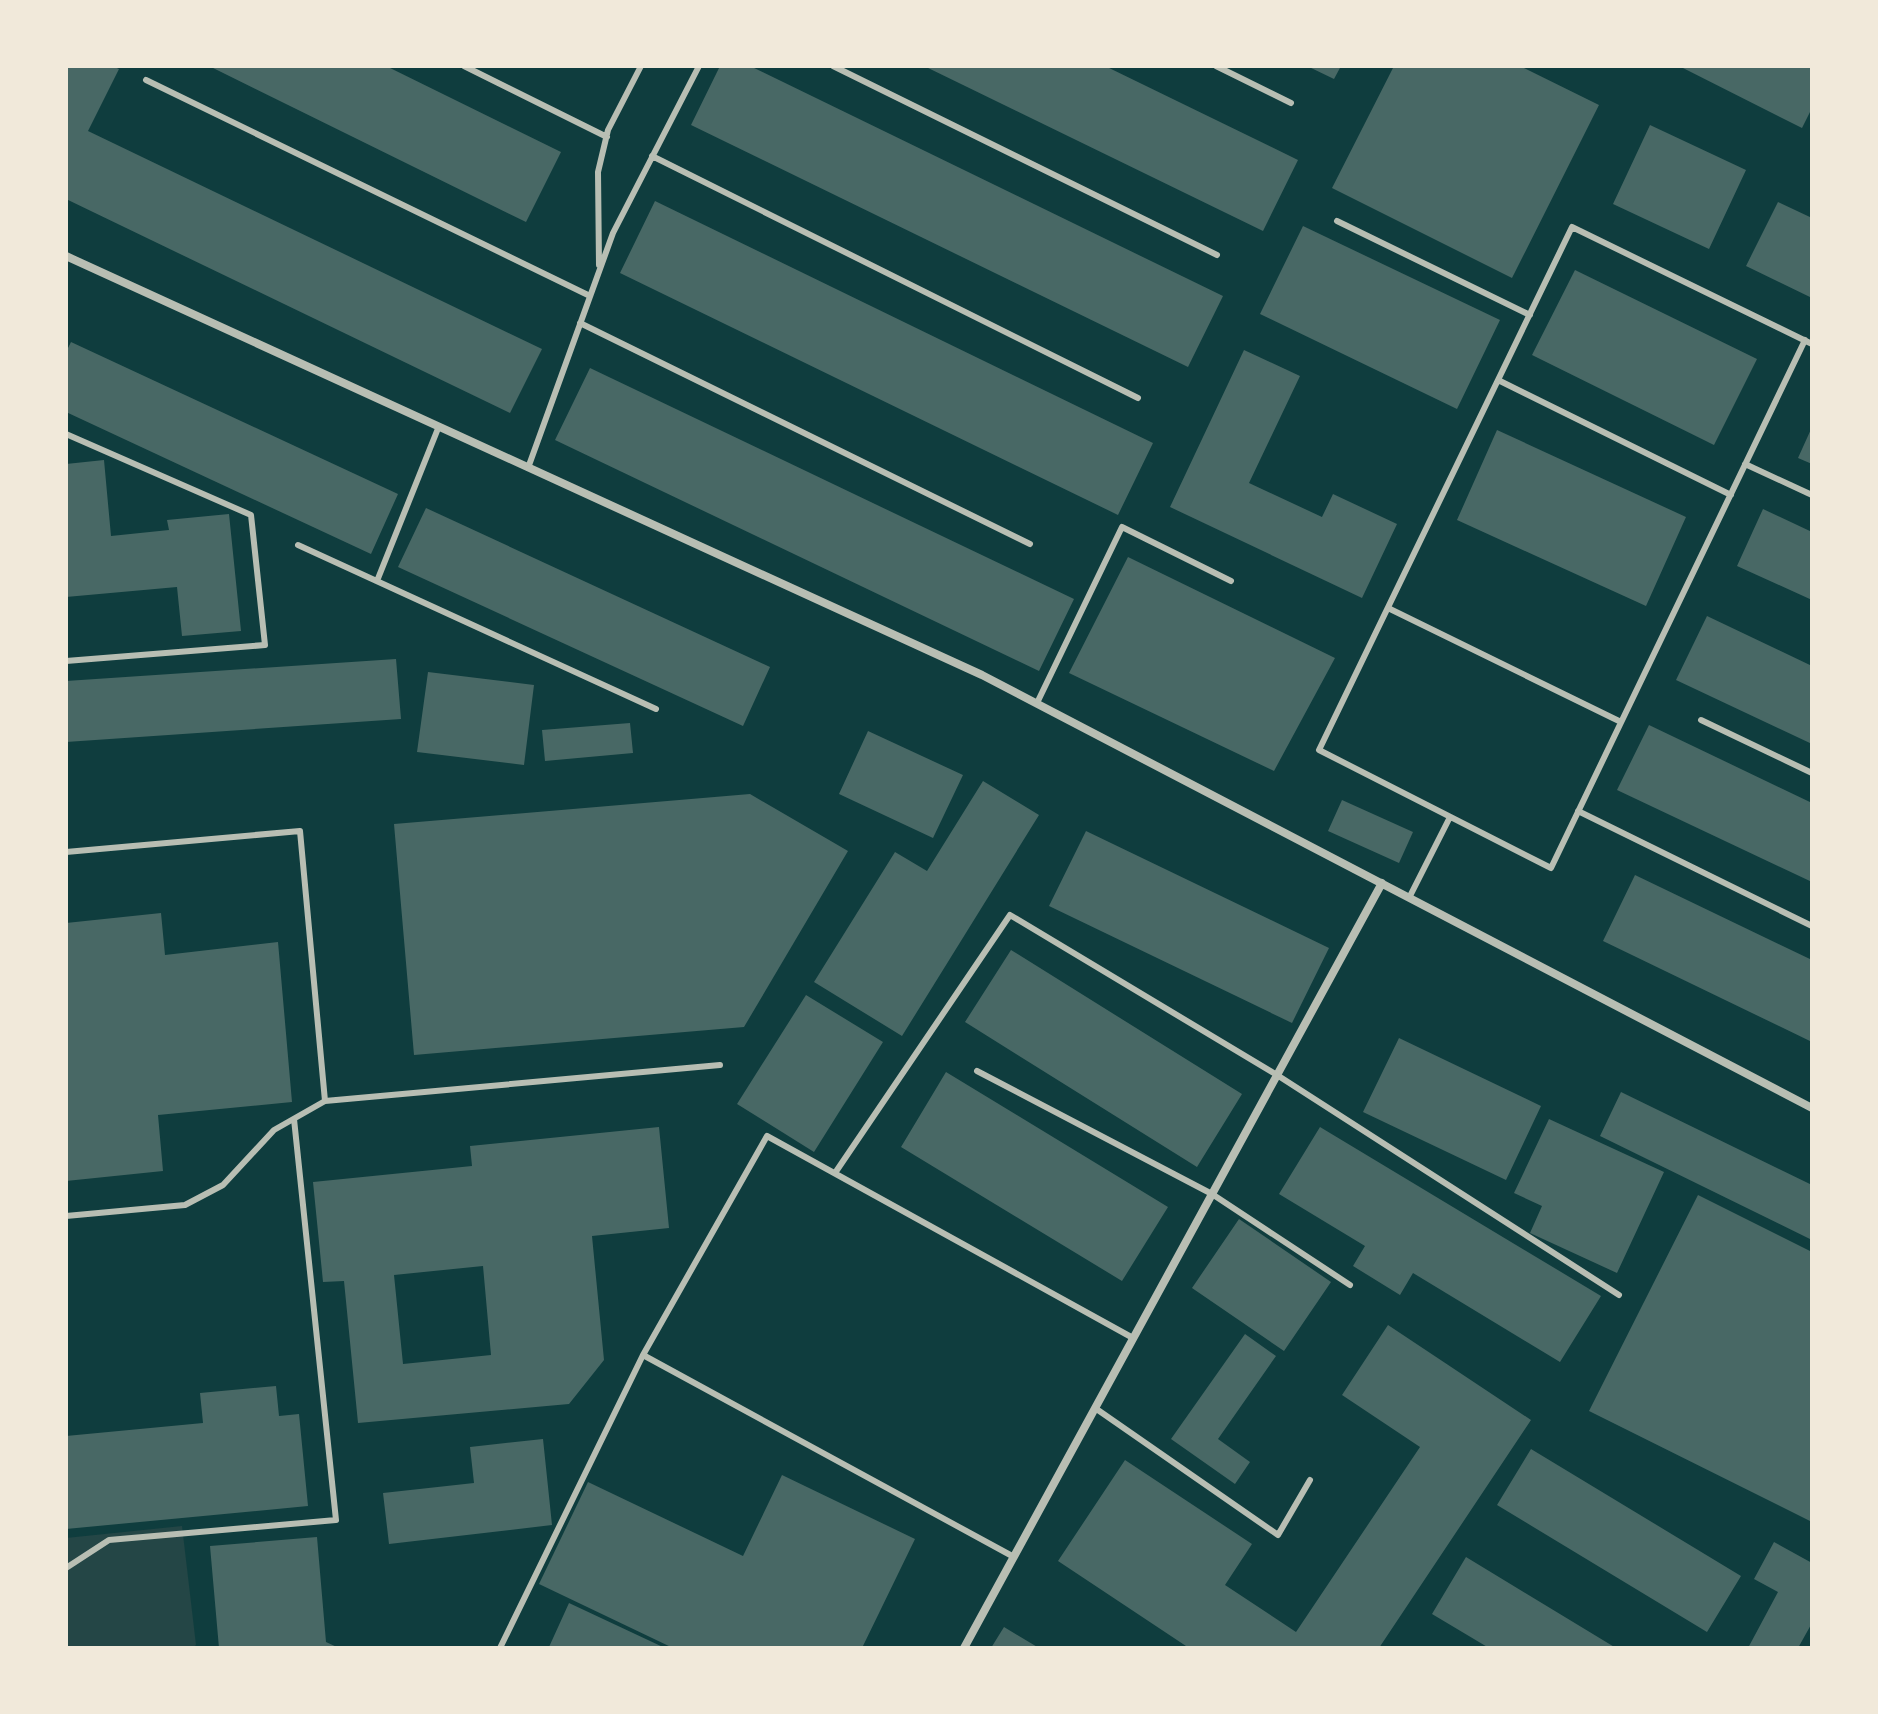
<svg xmlns="http://www.w3.org/2000/svg" width="1878" height="1714" font-family="'Space Grotesk',sans-serif">
	<style>
		.green { fill: #244646 }
		.building { fill: #486865; fill-rule: evenodd }
		.lines { fill: none; stroke-linecap: round; stroke-linejoin: round }
		.service { stroke: #b8beb3; stroke-width: 6 }
		.minor { stroke: #b8beb3; stroke-width: 8 }
	</style>
	<rect width="100%" height="100%" fill="#0f3d3e"/>
	<path class="green" d="M182 1526 196 1645 192 1648H66V1538Z"/>
	<path class="building" d="M66 66H112L119 69 88 131 542 349 510 413 66 199Z
		M209 66H386L561 152 526 222Z
		M720 66H750L1223 296 1188 367 691 125Z
		M924 66H1105L1298 160 1263 231Z
		M1307 66H1341L1334 79Z
		M1394 66H1520L1599 105 1512 278 1332 188Z
		M1679 66H1812V108L1802 128Z
		M1650 125 1746 170 1709 249 1613 204Z
		M655 201 1153 443 1118 515 620 273Z
		M1778 202 1812 218V298L1746 266Z
		M1303 226 1500 320 1457 409 1260 314Z
		M1575 270 1757 359 1714 445 1532 355Z
		M71 342 398 494 371 554 66 412V352Z
		M1244 350 1300 376 1249 483 1322 517 1333 494 1397 524 1362 598 1170 507Z
		M590 368 1074 599 1039 671 555 440Z
		M1812 427V464L1798 458Z
		M1497 430 1686 517 1646 606 1457 520Z
		M104 460 111 536 169 530 167 520 229 514 241 631 182 636 177 587 66 597V464Z
		M426 508 770 667 743 726 398 567Z
		M1763 509 1812 532V600L1737 566Z
		M1128 557 1335 658 1274 771 1069 673Z
		M1707 616 1812 666V744L1676 680Z
		M396 659 401 719 66 742V681Z
		M428 672 534 685 524 765 417 752Z
		M630 723 633 753 545 761 542 730Z
		M1649 725 1812 803V882L1617 790Z
		M868 731 963 775 933 838 839 794Z
		M983 781 1039 815 902 1036 814 982 895 852 927 871Z
		M750 794 848 851 744 1027 414 1055 394 824Z
		M1342 800 1413 832 1399 863 1328 831Z
		M1086 831 1329 948 1292 1023 1049 906Z
		M1635 875 1812 960V1042L1603 941Z
		M161 913 165 955 278 942 292 1102 158 1115 163 1171 66 1181V923Z
		M1011 950 1242 1094 1197 1167 965 1022Z
		M806 995 883 1042 814 1152 737 1104Z
		M1399 1038 1541 1106 1506 1180 1363 1112Z
		M946 1072 1168 1207 1122 1281 901 1147Z
		M1621 1092 1812 1185V1240L1600 1136Z
		M1549 1119 1664 1172 1617 1273 1530 1233 1542 1206 1514 1193Z
		M659 1127 669 1228 592 1236 604 1360 569 1404 358 1423 344 1281 323 1282 313 1182 472 1166 470 1146ZM483 1266 491 1355 403 1364 394 1275Z
		M1320 1127 1601 1296 1560 1362 1413 1273 1400 1295 1353 1266 1365 1246 1279 1194Z
		M1698 1195 1812 1252V1522L1589 1411Z
		M1239 1219 1331 1282 1284 1351 1192 1288Z
		M1388 1325 1531 1420 1379 1648H1189L1058 1561 1125 1460 1252 1544 1225 1585 1296 1632 1420 1447 1342 1395Z
		M1245 1334 1276 1356 1218 1439 1250 1462 1235 1484 1171 1439Z
		M276 1386 279 1416 299 1414 308 1506 66 1529V1436L203 1423 200 1393Z
		M543 1439 552 1525 389 1544 383 1493 474 1483 470 1447Z
		M1531 1449 1741 1576 1707 1632 1497 1505Z
		M782 1475 915 1539 862 1648H673L539 1584 588 1482 743 1556Z
		M317 1537 326 1642 339 1648H219L210 1546Z
		M1774 1542 1812 1563V1623L1798 1648H1748L1778 1592 1754 1579Z
		M1466 1557 1616 1648H1489L1432 1614Z
		M569 1603 665 1648 549 1647Z
		M1004 1627 1039 1648H991Z"/>
	<g class="lines">
		<path class="service" d="M464 66 607 137
			M833 66 1217 255
			M1216 66 1291 103
			M146 80 590 296
			M652 156 1138 398
			M1337 221 1530 315
			M599 265 598 172 608 130 641 66
			M580 323 1030 544
			M1805 340 1551 868 1319 750 1572 227 1812 344
			M1498 380 1731 495
			M66 434 251 515 265 645 66 661
			M1745 464 1812 495
			M528 468 613 233 699 66
			M298 545 656 709
			M377 581 439 426
			M1388 608 1621 722
			M1037 703 1122 527 1231 581
			M1701 720 1812 773
			M1578 811 1812 926
			M66 852 300 831 325 1101
			M1409 898 1450 817
			M977 1071 1212 1194 1350 1285
			M835 1173 1010 915 1277 1075 1619 1295
			M66 1216 185 1205 223 1185 274 1130 325 1101 720 1065
			M643 1355 1014 1557
			M1095 1408 1278 1535 1310 1480
			M66 1568 109 1540 336 1520 294 1119
			M500 1648 643 1355 767 1136 1133 1338"/>
		<path class="minor" d="M66 256 982 675 1812 1108
			M964 1648 1382 883"/>
	</g>
	<rect width="1878" height="1714" fill="none" stroke="#f1e9da" stroke-width="136"/>
</svg>
